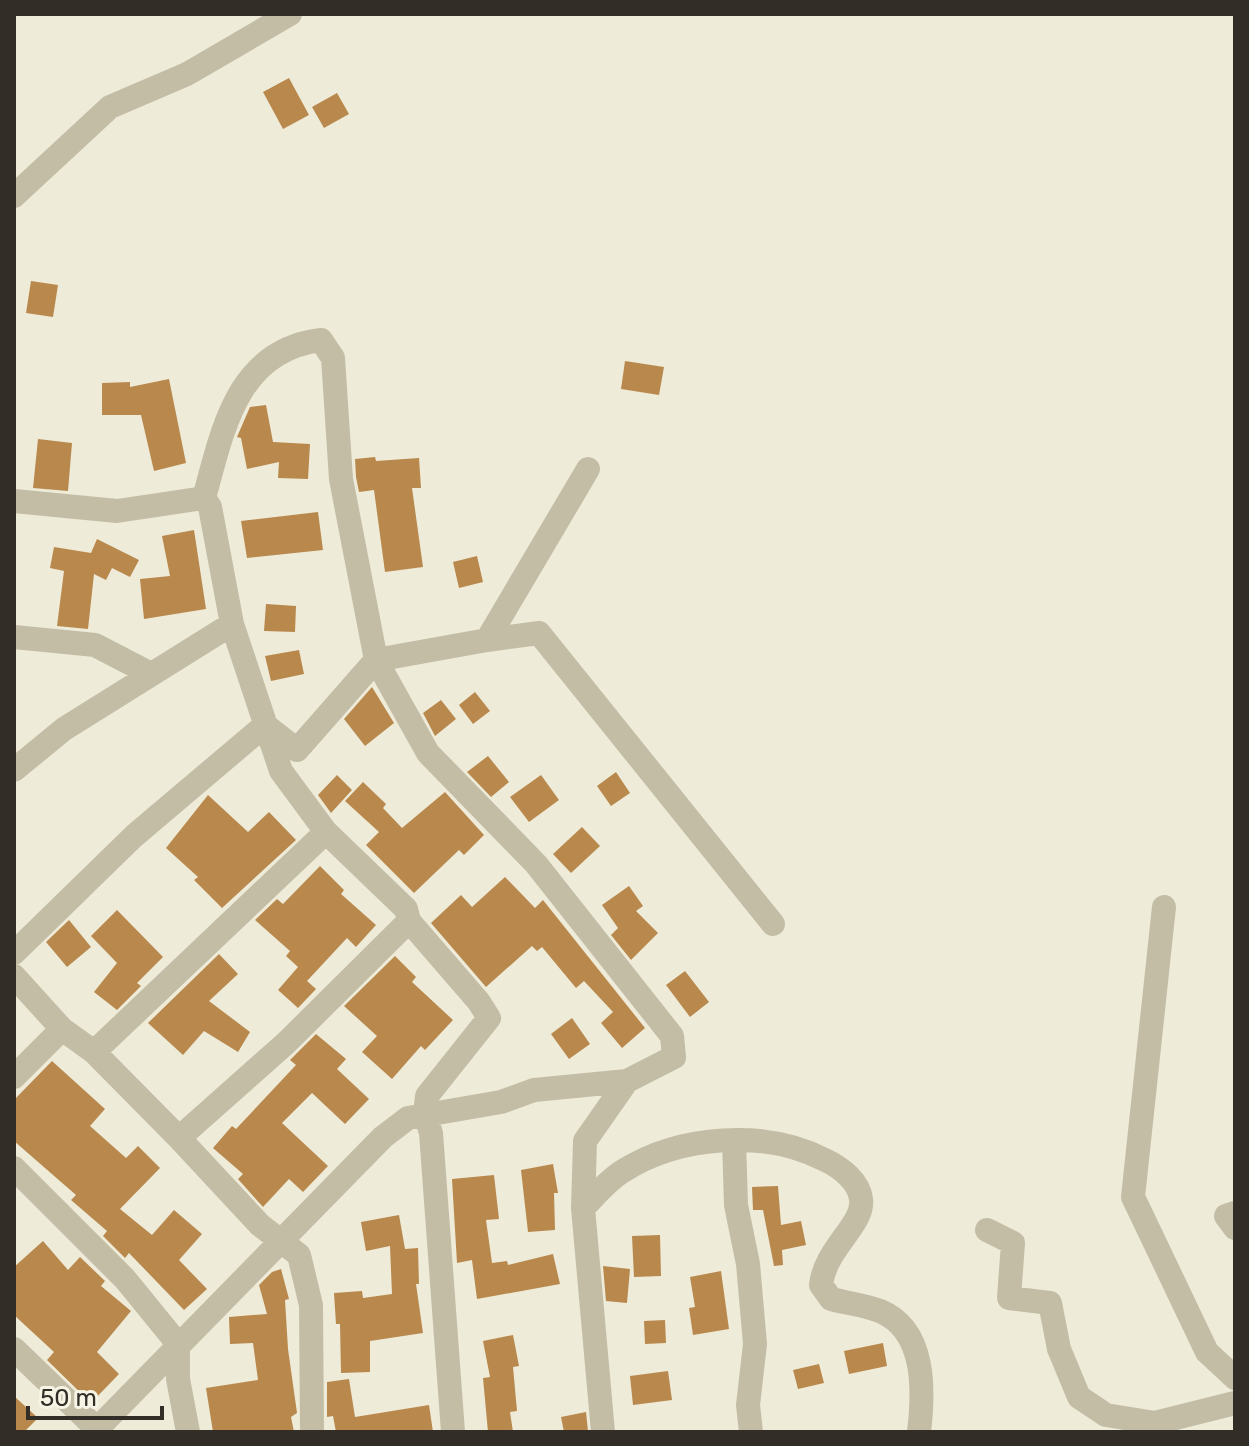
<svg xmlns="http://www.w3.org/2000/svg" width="1249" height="1446" font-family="Rubik,sans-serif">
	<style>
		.building { fill: #b9884c }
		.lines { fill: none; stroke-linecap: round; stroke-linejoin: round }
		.minor { stroke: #c4bda6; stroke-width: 24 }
	</style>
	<rect width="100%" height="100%" fill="#eeebd9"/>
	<path class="building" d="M289 78 309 115 283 129 263 92Z
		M337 93 349 114 324 128 312 107Z
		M31 281 58 285 53 317 26 313Z
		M625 361 664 367 659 395 621 389Z
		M169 379 186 463 154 471 141 415H102V383L130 382V387Z
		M266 405 273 442 310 444 308 479 278 478 279 462 247 469 241 438 237 437 250 407Z
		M38 439 72 443 68 491 33 488Z
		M375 457 376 461 419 458 421 488H412L423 567 385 572 374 490 359 492 356 477 355 459Z
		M318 512 323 550 247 558 241 521Z
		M194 530 206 609 144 619 140 579 170 576 162 536Z
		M97 539 139 560 130 577 112 568 106 580 94 574 88 629 57 626 64 571 50 568 54 547 91 553Z
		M477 556 483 582 459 588 453 562Z
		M266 604 296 606 295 632 264 631Z
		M299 650 304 674 271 681 265 656Z
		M372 687 394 723 365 746 344 719Z
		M475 692 490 711 473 724 459 705Z
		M441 700 456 719 435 736 423 713Z
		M488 756 509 782 491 797 467 772Z
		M616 772 630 793 611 806 597 786Z
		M337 775 352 790 331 813 318 795Z
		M541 775 559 800 529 822 510 797Z
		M363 782 386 804 383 808 402 828 445 792 484 835 464 855 459 850 414 893 366 845 379 832 345 801Z
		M208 795 248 832 269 812 296 840 222 908 194 880 198 877 166 848Z
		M582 827 600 846 571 873 553 854Z
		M320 866 344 890 341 894 376 925 356 947 347 938 307 981 316 989 298 1008 278 990 298 967 286 956 290 951 255 920 277 899 283 904Z
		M505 877 535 908 543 900 645 1028 622 1048 601 1023 613 1012 584 981 576 988 542 947 537 951 532 946 486 987 431 923 461 895 472 907Z
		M629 886 643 906 636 911 658 933 631 960 611 935 618 928 602 905Z
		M117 910 163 957 137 983 141 986 117 1010 94 992 117 963 91 936Z
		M69 920 91 947 67 967 46 942Z
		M219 954 238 974 209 1001 250 1032 238 1052 204 1031 183 1055 148 1023Z
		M395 956 416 977 412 982 453 1020 425 1050 421 1046 392 1079 362 1052 377 1036 344 1006Z
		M685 971 709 1002 690 1017 666 985Z
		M572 1018 590 1044 569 1059 551 1034Z
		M316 1034 346 1059 337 1069 369 1099 345 1124 312 1093 282 1123 328 1166 303 1192 289 1179 263 1207 238 1179 243 1174 213 1148 232 1126 236 1129 296 1065 290 1060Z
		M52 1061 105 1109 90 1126 126 1158 138 1146 160 1168 120 1209 152 1235 174 1210 202 1234 179 1260 207 1289 184 1310 129 1253 125 1258 103 1236 107 1231 71 1200 76 1195 14 1141V1100Z
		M553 1164 558 1193H554L555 1230 528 1232 521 1170Z
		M494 1175 499 1219 486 1220 492 1263 507 1261 508 1265 553 1254 560 1284 477 1299 472 1260 457 1263 452 1179Z
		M778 1186 781 1225 801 1221 806 1245 782 1250 783 1265 774 1266 763 1210H753L752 1187Z
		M399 1215 405 1249 418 1248 419 1284H416L423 1333 370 1341V1372L341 1373 340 1324H336L334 1293 362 1291 363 1298 392 1294 390 1246 366 1251 361 1222Z
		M660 1235 661 1276 634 1277 632 1236Z
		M43 1241 68 1270 80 1257 105 1281 101 1286 131 1311 97 1352 119 1374 91 1403 47 1360 54 1352 14 1315V1267Z
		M603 1266 630 1269 627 1303 606 1301Z
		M281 1269 289 1299 285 1300 288 1349 297 1413 291 1417 294 1432H213L206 1388 258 1380 253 1343 230 1344 229 1317 267 1314 259 1285 272 1272Z
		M721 1271 729 1329 693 1335 689 1308 695 1307 690 1277Z
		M665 1320 666 1343 645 1344 644 1321Z
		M513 1335 519 1366 513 1367 517 1411 510 1412 513 1432H488L483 1378 490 1377 483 1341Z
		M883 1343 887 1366 849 1374 844 1351Z
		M819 1364 824 1383 798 1389 793 1370Z
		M668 1371 672 1400 633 1405 630 1376Z
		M349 1379 355 1417 429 1405 433 1432H336L333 1416 327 1417V1382Z
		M14 1396 38 1418 24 1432H14Z
		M586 1412 588 1431 564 1432 561 1417Z"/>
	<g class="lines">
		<path class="minor" d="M14 196 110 107 187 74 290 14
			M204 498C223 429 237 350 321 340L333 358 341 479 376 660 487 640 588 469
			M14 501 117 511 204 498 210 507 232 624 281 771 326 832 406 909 409 921 479 1002 489 1018 427 1096 425 1114 431 1133 453 1432
			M14 637 95 645 149 673
			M487 640 539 633 773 924
			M14 770 64 729 232 624
			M1164 907 1133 1197 1207 1352 1235 1378
			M14 953 134 836 265 725 297 750 376 660 428 753 536 864 672 1036 674 1057 627 1081 534 1090 501 1102 408 1118 383 1137 94 1432
			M14 976 62 1029 94 1052 179 1138 260 1225 299 1255 311 1305 312 1432
			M94 1052 326 832
			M14 1077 62 1029
			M179 1138 286 1043 409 921
			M734 1141 736 1205 748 1264 755 1344 748 1405 751 1432
			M14 1168 125 1279 178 1344V1379L188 1432
			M583 1208C595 1196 608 1180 623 1171 680 1135 766 1129 825 1160 840 1167 859 1181 861 1199 865 1224 825 1248 821 1285L831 1299C847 1303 865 1305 880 1311 926 1330 924 1390 919 1432
			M1235 1213 1226 1216 1235 1228
			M987 1230 1013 1243 1009 1298 1050 1303 1059 1349 1079 1397 1106 1415 1155 1423 1235 1403
			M14 1349 97 1429
			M603 1432 583 1208 585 1141 627 1081"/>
	</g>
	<rect width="1249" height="1446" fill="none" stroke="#322d26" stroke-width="32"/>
	<path d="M28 1406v12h134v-12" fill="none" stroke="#322d26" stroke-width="4"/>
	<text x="40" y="1406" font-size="24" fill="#322d26" stroke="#f6f4e5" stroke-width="6" paint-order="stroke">50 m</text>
</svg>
